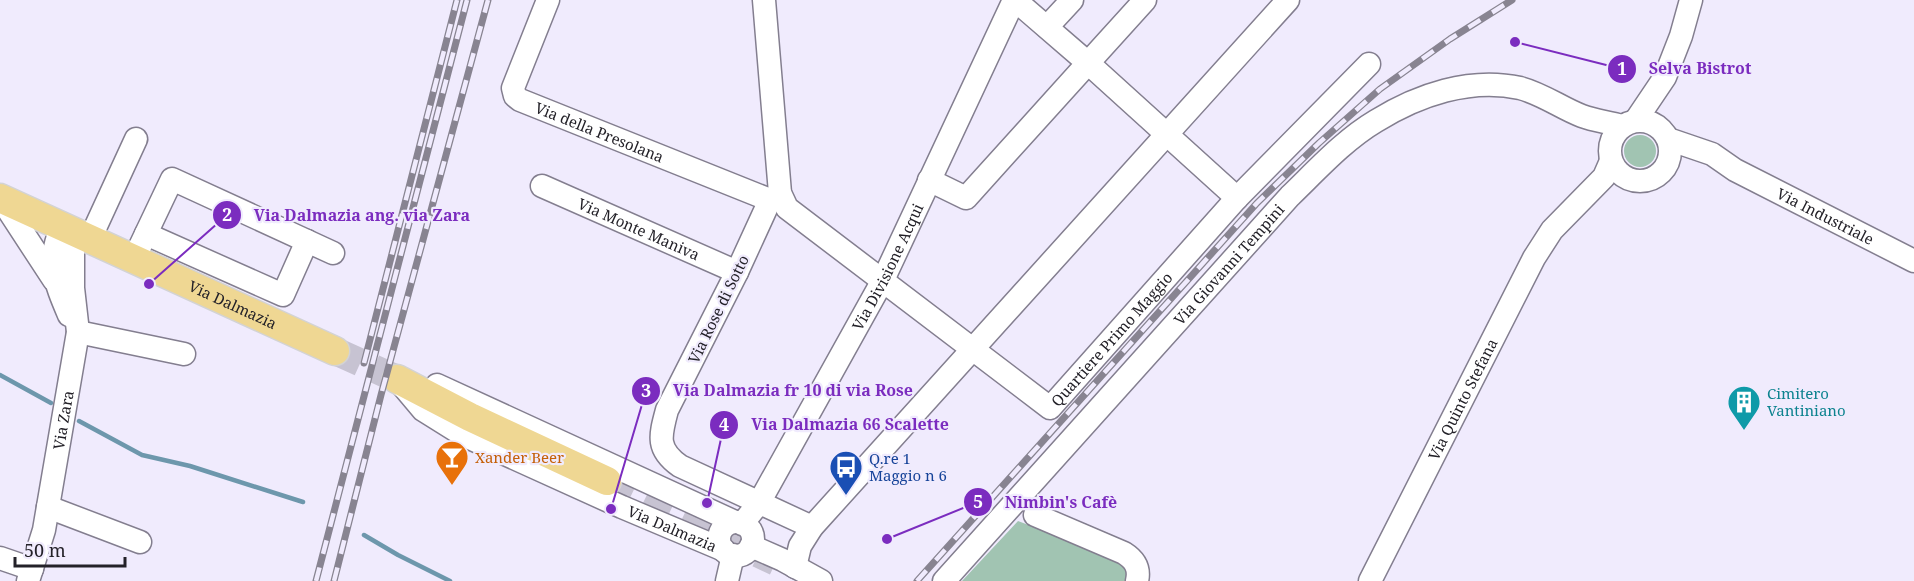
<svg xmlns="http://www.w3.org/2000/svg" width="1914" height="581" font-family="'Noto Serif',serif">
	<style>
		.green { fill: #a1c4b2 }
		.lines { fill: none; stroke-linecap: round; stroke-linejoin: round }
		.stream { stroke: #6d97ac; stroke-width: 4.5 }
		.major-tunnel { stroke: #c7c3d2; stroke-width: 28; stroke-dasharray: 28 14; stroke-linecap: butt }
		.minor-casing { stroke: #837e8f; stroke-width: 25 }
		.major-casing { stroke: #d3d3d4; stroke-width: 31 }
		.minor { stroke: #fff; stroke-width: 22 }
		.major { stroke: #efd793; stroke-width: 28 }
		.rail-casing { stroke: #888491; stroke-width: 7 }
		.rail { stroke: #f0ebfd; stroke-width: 4.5; stroke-dasharray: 14; stroke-linecap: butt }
		.labels { text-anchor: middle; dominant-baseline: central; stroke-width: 4.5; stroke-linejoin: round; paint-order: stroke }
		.street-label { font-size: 15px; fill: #232128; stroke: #f0ebfd }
		.culture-label { font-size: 15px; fill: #0d838f; stroke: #f0ebfd; text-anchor: start }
		.food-label { font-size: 15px; fill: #c56008; stroke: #f0ebfd; text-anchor: start }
		.transit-label { font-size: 15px; fill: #164399; stroke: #f0ebfd; text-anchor: start }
		.leader { fill: none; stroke: #7b2cbf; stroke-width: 2 }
		.callout-dot { fill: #7b2cbf; stroke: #f0ebfd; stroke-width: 2 }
		.mark-label { font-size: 18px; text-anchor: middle; font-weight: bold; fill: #fff }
		.callout-label { font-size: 16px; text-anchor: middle; font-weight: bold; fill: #7b2cbf; stroke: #f0ebfd; stroke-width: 4.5; stroke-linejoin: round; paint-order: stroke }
	</style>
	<rect width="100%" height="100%" fill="#f0ebfd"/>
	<path class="green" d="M1624 151a16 16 0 1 1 32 0a16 16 0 1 1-32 0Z
		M1018 521 1126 562 1129 572 1127 581H962Z"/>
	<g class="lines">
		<path class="stream" d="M0 375 51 403
			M79 421 142 455 190 466 303 502
			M364 535 398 555 450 581"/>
		<path class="major-tunnel" d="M335 351 397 379
			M607 481 776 562"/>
		<defs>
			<g id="minor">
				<path id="s1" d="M548 0 513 88 515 96 520 100 770 200 780 193"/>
				<path id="s2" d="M764 0 780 193 787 208 1050 408 1237 198 1369 64"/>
				<path d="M1145 0 1088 63 1237 198"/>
				<path d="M1047 27 1072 0"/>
				<path d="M1636 120 1665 77 1681 36 1691 0"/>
				<circle cx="1640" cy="151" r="30"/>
				<path id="s3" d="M1668 139 1712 154 1735 170 1914 261"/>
				<path d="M929 180 966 198 1088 63 1015 0"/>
				<path id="s4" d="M542 186 737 272"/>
				<path d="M1 199 54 280"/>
				<path d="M770 200 737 272 667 410C660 436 656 449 680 466L812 527"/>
				<path d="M62 227C46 261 55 282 69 315"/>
				<path d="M146 234 283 295 307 241"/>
				<path d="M90 239 136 139"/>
				<path d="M134 259 172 179 333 253"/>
				<path d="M78 332 184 354"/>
				<path id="s5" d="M402 385 423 410 463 435 622 507 724 550"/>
				<path d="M437 385 735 522"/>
				<path d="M48 507 140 542"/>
				<path d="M1035 515 1124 553C1135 560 1140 568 1137 581"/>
				<circle cx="736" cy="539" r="17"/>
				<path id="s6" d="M742 524 759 503 883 280 1014 0"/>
				<path d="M751 546 783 560 821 581"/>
				<path d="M0 558 32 569"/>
				<path d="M795 567 800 546 812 527 1288 0"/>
				<path id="s7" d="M28 581 44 530 78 332 73 288V242L70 230"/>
				<path d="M727 581 733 555"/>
				<path id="s8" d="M944 581 1290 196C1317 170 1344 140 1376 121 1418 95 1470 77 1520 88 1543 94 1561 108 1582 116 1595 121 1609 122 1622 126"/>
				<path id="s9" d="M1370 581 1534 258 1552 230 1604 177 1611 161"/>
			</g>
			<g id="major">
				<path id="s10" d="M0 198 335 351"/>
				<path d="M397 379 470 417 607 481"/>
			</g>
		</defs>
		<use href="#minor" class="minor-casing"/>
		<use href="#major" class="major-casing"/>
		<use href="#minor" class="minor"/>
		<use href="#major" class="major"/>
		<defs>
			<path id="rail" d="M364 363 457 0
				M316 581 467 0
				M334 581 381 395 488 0
				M917 581 1257 203 1319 143 1380 89 1450 39 1512 0"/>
		</defs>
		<use href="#rail" class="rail-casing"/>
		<use href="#rail" class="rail"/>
	</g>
	<defs>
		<symbol id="building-pin" viewBox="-11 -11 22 30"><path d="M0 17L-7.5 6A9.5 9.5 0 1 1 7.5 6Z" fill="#0f9aa8" stroke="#f0ebfd"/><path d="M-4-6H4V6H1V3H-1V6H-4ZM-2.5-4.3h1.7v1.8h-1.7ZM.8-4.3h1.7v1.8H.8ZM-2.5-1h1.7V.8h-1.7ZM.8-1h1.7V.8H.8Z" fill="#fff"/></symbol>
		<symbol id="bar-pin" viewBox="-11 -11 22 30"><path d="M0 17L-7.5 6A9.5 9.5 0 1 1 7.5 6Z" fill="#e8710a" stroke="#f0ebfd"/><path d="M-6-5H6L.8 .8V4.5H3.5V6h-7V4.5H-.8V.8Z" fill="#fff"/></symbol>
		<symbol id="bus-pin" viewBox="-11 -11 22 30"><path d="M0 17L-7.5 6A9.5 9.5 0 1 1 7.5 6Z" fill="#1a4fb4" stroke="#f0ebfd"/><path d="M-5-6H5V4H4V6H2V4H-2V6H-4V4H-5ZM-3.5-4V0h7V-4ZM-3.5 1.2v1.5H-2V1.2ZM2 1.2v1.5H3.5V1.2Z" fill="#fff"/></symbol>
	</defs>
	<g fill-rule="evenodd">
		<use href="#building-pin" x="1725" y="383" width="38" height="52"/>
		<use href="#bar-pin" x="433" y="438" width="38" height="52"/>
		<use href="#bus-pin" x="827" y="448" width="38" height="52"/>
	</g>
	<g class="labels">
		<g class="street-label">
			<text stroke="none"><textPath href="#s1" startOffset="195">Via della Presolana</textPath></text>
			<text stroke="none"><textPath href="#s3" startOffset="176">Via Industriale</textPath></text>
			<text stroke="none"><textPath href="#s4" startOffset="106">Via Monte Maniva</textPath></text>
			<text stroke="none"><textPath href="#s8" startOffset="426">Via Giovanni Tempini</textPath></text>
			<text stroke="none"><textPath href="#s6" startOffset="296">Via Divisione Acqui</textPath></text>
			<text stroke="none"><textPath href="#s10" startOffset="256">Via Dalmazia</textPath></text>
			<text transform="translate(718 309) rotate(-64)">Via Rose di Sotto</text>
			<text stroke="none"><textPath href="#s2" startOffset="633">Quartiere Primo Maggio</textPath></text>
			<text stroke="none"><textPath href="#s9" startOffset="204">Via Quinto Stefana</textPath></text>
			<text stroke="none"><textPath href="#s7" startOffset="165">Via Zara</textPath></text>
			<text stroke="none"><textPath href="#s5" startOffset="309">Via Dalmazia</textPath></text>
		</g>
		<g class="culture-label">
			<text x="1767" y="393">Cimitero<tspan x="1767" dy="17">Vantiniano</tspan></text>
		</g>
		<g class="food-label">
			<text x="475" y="457">Xander Beer</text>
		</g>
		<g class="transit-label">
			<text x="869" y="458">Q.re 1<tspan x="869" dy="17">Maggio n 6</tspan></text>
		</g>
	</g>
	<path class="leader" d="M1515 42L1622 69M149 284L227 215M611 509L646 391M707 503L724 425M887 539L978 502"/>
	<g class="callout-dot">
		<circle cx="1515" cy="42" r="6"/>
		<circle cx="149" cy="284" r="6"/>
		<circle cx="611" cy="509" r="6"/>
		<circle cx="707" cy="503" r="6"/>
		<circle cx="887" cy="539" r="6"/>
		<circle cx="1622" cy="69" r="15"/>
		<circle cx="227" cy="215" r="15"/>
		<circle cx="646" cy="391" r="15"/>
		<circle cx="724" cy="425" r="15"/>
		<circle cx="978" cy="502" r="15"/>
	</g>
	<g class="mark-label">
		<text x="1622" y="75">1</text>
		<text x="227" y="221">2</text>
		<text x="646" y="397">3</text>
		<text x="724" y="431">4</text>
		<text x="978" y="508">5</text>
	</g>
	<g class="callout-label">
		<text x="1700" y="74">Selva Bistrot</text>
		<text x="362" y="221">Via Dalmazia ang. via Zara</text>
		<text x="793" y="396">Via Dalmazia fr 10 di via Rose</text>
		<text x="850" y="430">Via Dalmazia 66 Scalette</text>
		<text x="1061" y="508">Nimbin's Cafè</text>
	</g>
	<path d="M15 557v9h110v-9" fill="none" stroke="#232128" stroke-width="3"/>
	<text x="24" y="557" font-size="18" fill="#232128" stroke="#f0ebfd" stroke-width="4.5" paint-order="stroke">50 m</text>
</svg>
